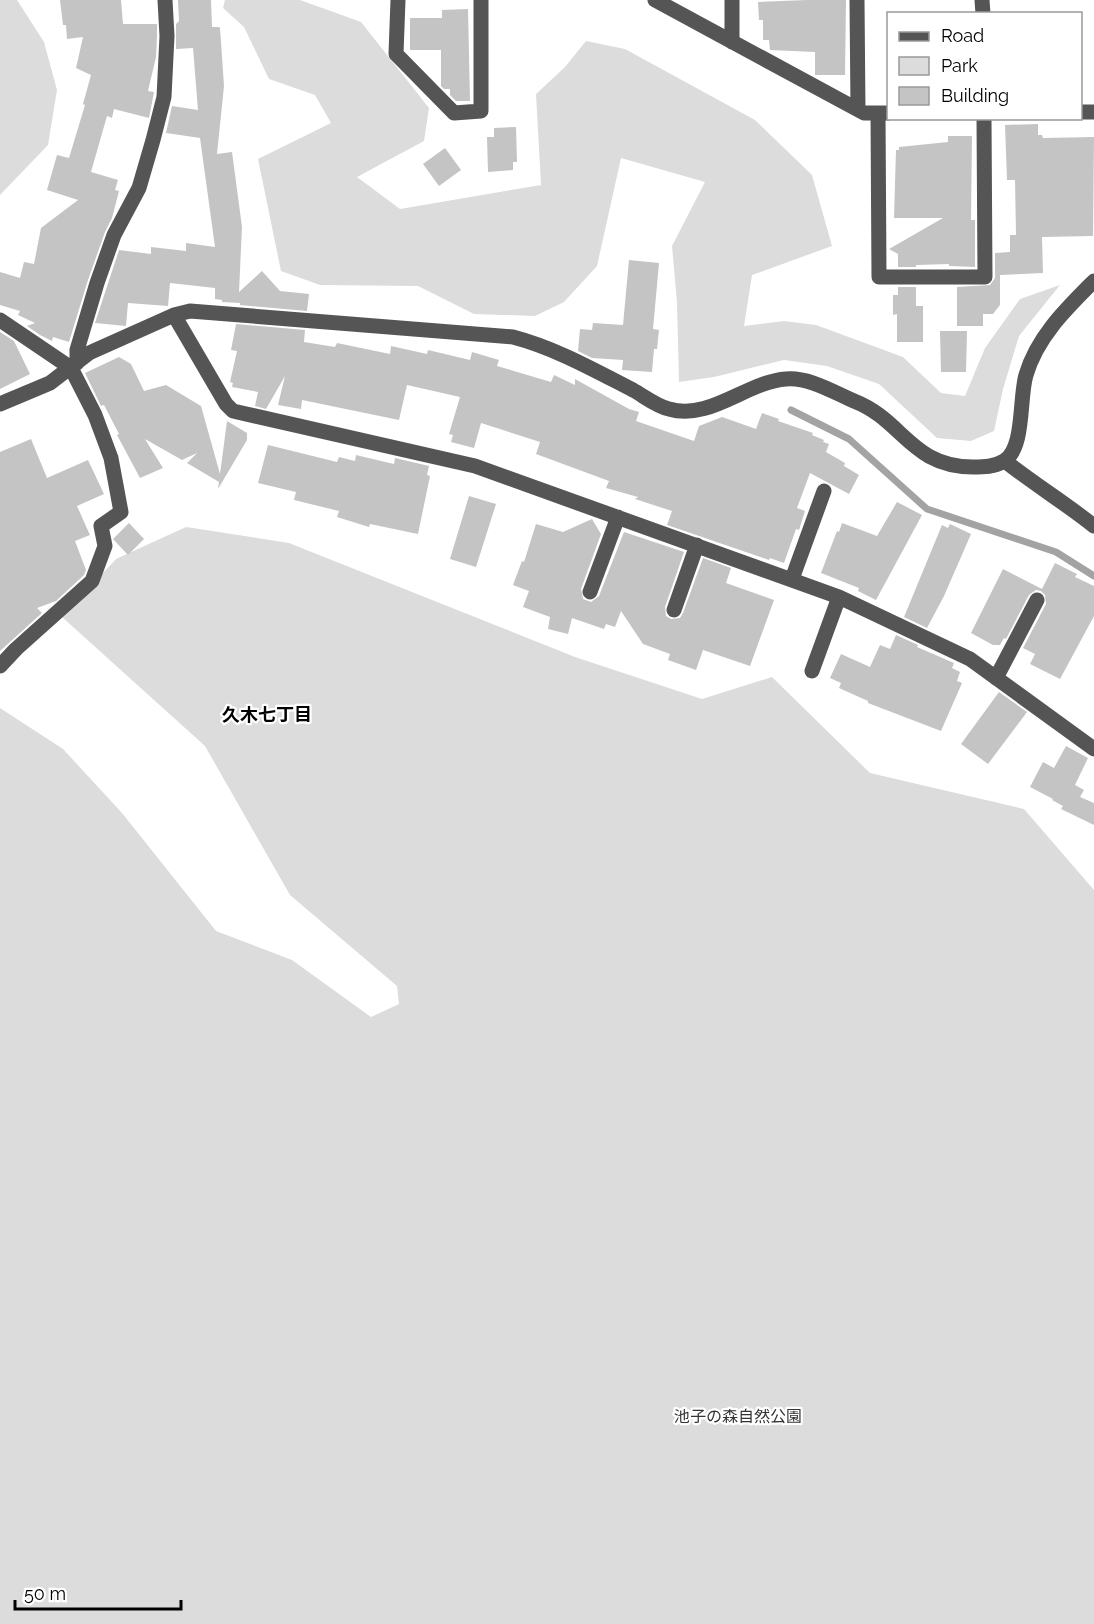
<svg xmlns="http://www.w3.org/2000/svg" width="1094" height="1624" font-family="Raleway,'Noto Sans JP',sans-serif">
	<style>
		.green { fill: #dcdcdc }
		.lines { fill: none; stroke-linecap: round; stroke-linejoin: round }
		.stream { stroke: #a3a3a3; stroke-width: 7 }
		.building { fill: #c4c4c4 }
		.minor { stroke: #555; stroke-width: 15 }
		.labels { text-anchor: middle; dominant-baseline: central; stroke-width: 4.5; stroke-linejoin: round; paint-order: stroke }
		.park-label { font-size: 16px; fill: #333; stroke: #fff }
		.neighbourhood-label { font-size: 18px; font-weight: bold; fill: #000; stroke: #fff }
	</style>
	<rect width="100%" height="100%" fill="#fff"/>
	<path class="green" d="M0 0H17L44 42 57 90 48 145 0 195Z
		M225 0H300L361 22 429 108 424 141 357 177 400 209 541 185 536 94 565 67 586 41 625 49 755 120 812 175 832 246 752 275 744 326 784 321 816 325 903 357 941 393 965 396 985 348 1020 299 1060 285 1019 336 1003 389 994 431 971 441 937 438 879 384 827 366 784 360 714 377 679 382 677 302 672 246 705 182 621 158 597 266 564 302 535 316 474 314 418 286 320 285 281 271 258 159 331 123 315 95 269 79 244 27 223 8Z
		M186 527 289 543 575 657 702 699 772 677 870 773 1024 809 1094 890V1624H0V708L63 749 122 813 216 931 292 960 371 1017 399 1004 397 986 290 895 205 746 62 617 116 559Z"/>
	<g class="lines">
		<path class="stream" d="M791 410 849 439 927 509 1056 552 1094 576"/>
	</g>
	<path class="building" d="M60 0H121L123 24H157V36L156 57 148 91 154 92 149 118 114 109 112 118 107 116 91 172 118 180 115 190 119 191 112 218 105 232 88 280 69 342 53 337 52 341 40 335 27 326 35 323 18 315 20 311 0 305V272L20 278 24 262 34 264 41 228 78 200 47 190 57 155 69 158 85 105 83 104 91 75 76 68 83 37 67 39 66 25H63Z
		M178 0H211L212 27H219L220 28 224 86 217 154 232 152 242 227 239 292 262 271 280 291 309 294 307 311 240 305V303L222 302V300L215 299V288L170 283 168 306 128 303 126 326 95 323 119 250 151 254V247L186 251V243L215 247 200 138 166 133 172 106 198 110 193 48 176 49V24L179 21Z
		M807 0H846L845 75H815V52L770 50 769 40H763V20H759L758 2Z
		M468 9 470 101H456L450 95V89H444L441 86V50H410V18H442V10Z
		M1038 124V135H1042L1043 138 1094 137 1093 236 1042 237 1043 273 1000 275V305L993 314H983V326H957V287L990 285 995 278V253L1010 252V235H1016L1015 180H1007L1005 125Z
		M516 127 517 162H513V170L488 172 487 137H494V128Z
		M948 136H972L971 220H975V267L949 266V264L916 265V267H898V254L889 249 943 218H894L896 150H899V147L948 142Z
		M445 148 461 170 439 186 423 164Z
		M629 260 659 263 653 329 659 330 657 349H654L652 372 622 370 623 360 592 358 578 351 580 329 592 330 593 323 623 325Z
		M898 287H916V306H923V342H897V314L893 315V295H898Z
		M236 324 305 330 304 342 335 347 337 343 390 354 391 346 427 354 428 350 470 360 472 352 499 360 497 366 551 382 554 375 575 385V379L629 409 639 412 636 421 694 441 699 426 722 417 756 429 762 413 779 419 778 421 813 433 812 435 824 440 823 442 829 444 826 452 845 463 844 466 859 475 849 494 810 473 797 508 805 511 799 530 796 529 784 563 770 558 769 560 667 525 672 511 635 499 638 497 606 488 609 481 536 454 540 442 481 423 474 448 451 442 453 435 449 434 460 397 407 385 399 420 302 400 301 409 278 405 285 376 266 409 255 406 258 392 232 387 233 383 230 382 237 351 231 350Z
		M940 331H967L966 372H941Z
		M0 332 14 341 30 374 0 389Z
		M119 357 131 364 144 391 166 385 201 406 220 474 227 421 247 433V440L218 489 219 482 187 463 197 453 182 460 145 439 163 468 140 478 117 435 119 434 104 405 101 406 85 373Z
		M31 439 47 478 88 460 104 494 77 506 90 535 75 541 86 570 84 575 56 601 37 608 42 613 0 651V452Z
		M268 445 337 462 339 457 355 461 356 455 394 464 395 458 429 466 427 475 430 476 418 534 370 524 369 527 337 517 339 511 294 500 296 492 258 483Z
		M469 496 496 504 476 567 450 559Z
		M897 502 922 515 876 600 858 591 859 588 821 573 837 531 839 532 842 523 877 536Z
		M592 519 601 534 581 589 583 599 591 602 599 596 624 532 684 552 665 607 666 616 671 619 680 618 683 613 703 558 731 568 726 583 774 600 750 666 703 650 696 670 668 660 670 654 643 644 621 611 615 627 606 624 604 629 572 618 568 634 548 629 550 617 523 607 529 591 513 585 522 561 524 562 536 524 563 532Z
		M129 523 144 539 128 555 113 539Z
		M950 524 971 534 944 596 927 628 904 617 942 525 948 528Z
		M1055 563 1077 574 1075 577 1094 586V616L1060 679 1030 664 1035 654 1023 648 1046 604 1045 595 1041 591 1036 590 1029 595 1006 639 1004 638 1000 645H993L971 633 1003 569 1042 589Z
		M896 635 918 645 917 647 954 663 952 668 960 672 957 681 962 683 941 731 868 703V701L839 688 841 683 830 678 841 654 870 667 880 645 890 649Z
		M999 692 1027 712 988 764 961 744Z
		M1066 746 1088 758 1075 785 1084 790 1080 797 1094 803V825L1061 809 1063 806 1052 800 1053 799 1030 787 1043 762 1054 768Z"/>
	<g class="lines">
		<path class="minor" d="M398 0 396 54 454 113 481 111V0
			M655 0 864 113H888
			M732 0V42
			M857 0 858 110
			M982 0 983 14
			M1080 112H1094
			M878 113 879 277H985L984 118
			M174 315 226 404 233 411 475 466 839 597 970 659 1094 749
			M0 320 71 368 95 415 111 458 121 512 101 526 105 546 92 581 16 649 0 666
			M77 363V350L97 283 114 235 139 188 153 140 164 97 167 36 165 0
			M0 404 50 383 89 353 174 315 190 311 513 337C555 348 594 370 633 390 644 396 656 406 669 409 710 421 746 382 786 379 809 377 833 392 854 401 903 420 911 467 973 467 984 467 994 467 1004 461 1025 448 1019 398 1026 375 1037 337 1066 309 1094 281
			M1005 461C1034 484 1065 503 1094 526
			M792 579 824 491
			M590 592 618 517
			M674 610 697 545
			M812 671 839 597
			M996 678 1037 600"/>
	</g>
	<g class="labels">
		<g class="park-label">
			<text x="738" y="1416">池子の森自然公園</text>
		</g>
		<g class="neighbourhood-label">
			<text x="267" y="714">久木七丁目</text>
		</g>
	</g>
	<rect x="887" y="12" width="195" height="108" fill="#ffffff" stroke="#999999" stroke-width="1.5"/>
	<rect x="899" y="32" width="30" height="9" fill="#555555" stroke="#999999" stroke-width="1.5"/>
	<text x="941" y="42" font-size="18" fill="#000000">Road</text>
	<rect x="899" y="57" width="30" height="18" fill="#dcdcdc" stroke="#999999" stroke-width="1.5"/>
	<text x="941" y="72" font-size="18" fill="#000000">Park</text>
	<rect x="899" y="87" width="30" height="18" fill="#c4c4c4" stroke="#999999" stroke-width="1.5"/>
	<text x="941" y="102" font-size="18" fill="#000000">Building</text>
	<path d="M15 1600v9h166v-9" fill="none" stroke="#000000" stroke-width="3"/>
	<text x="24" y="1600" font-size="18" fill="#000000" stroke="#ffffff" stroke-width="4.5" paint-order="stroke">50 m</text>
</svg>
